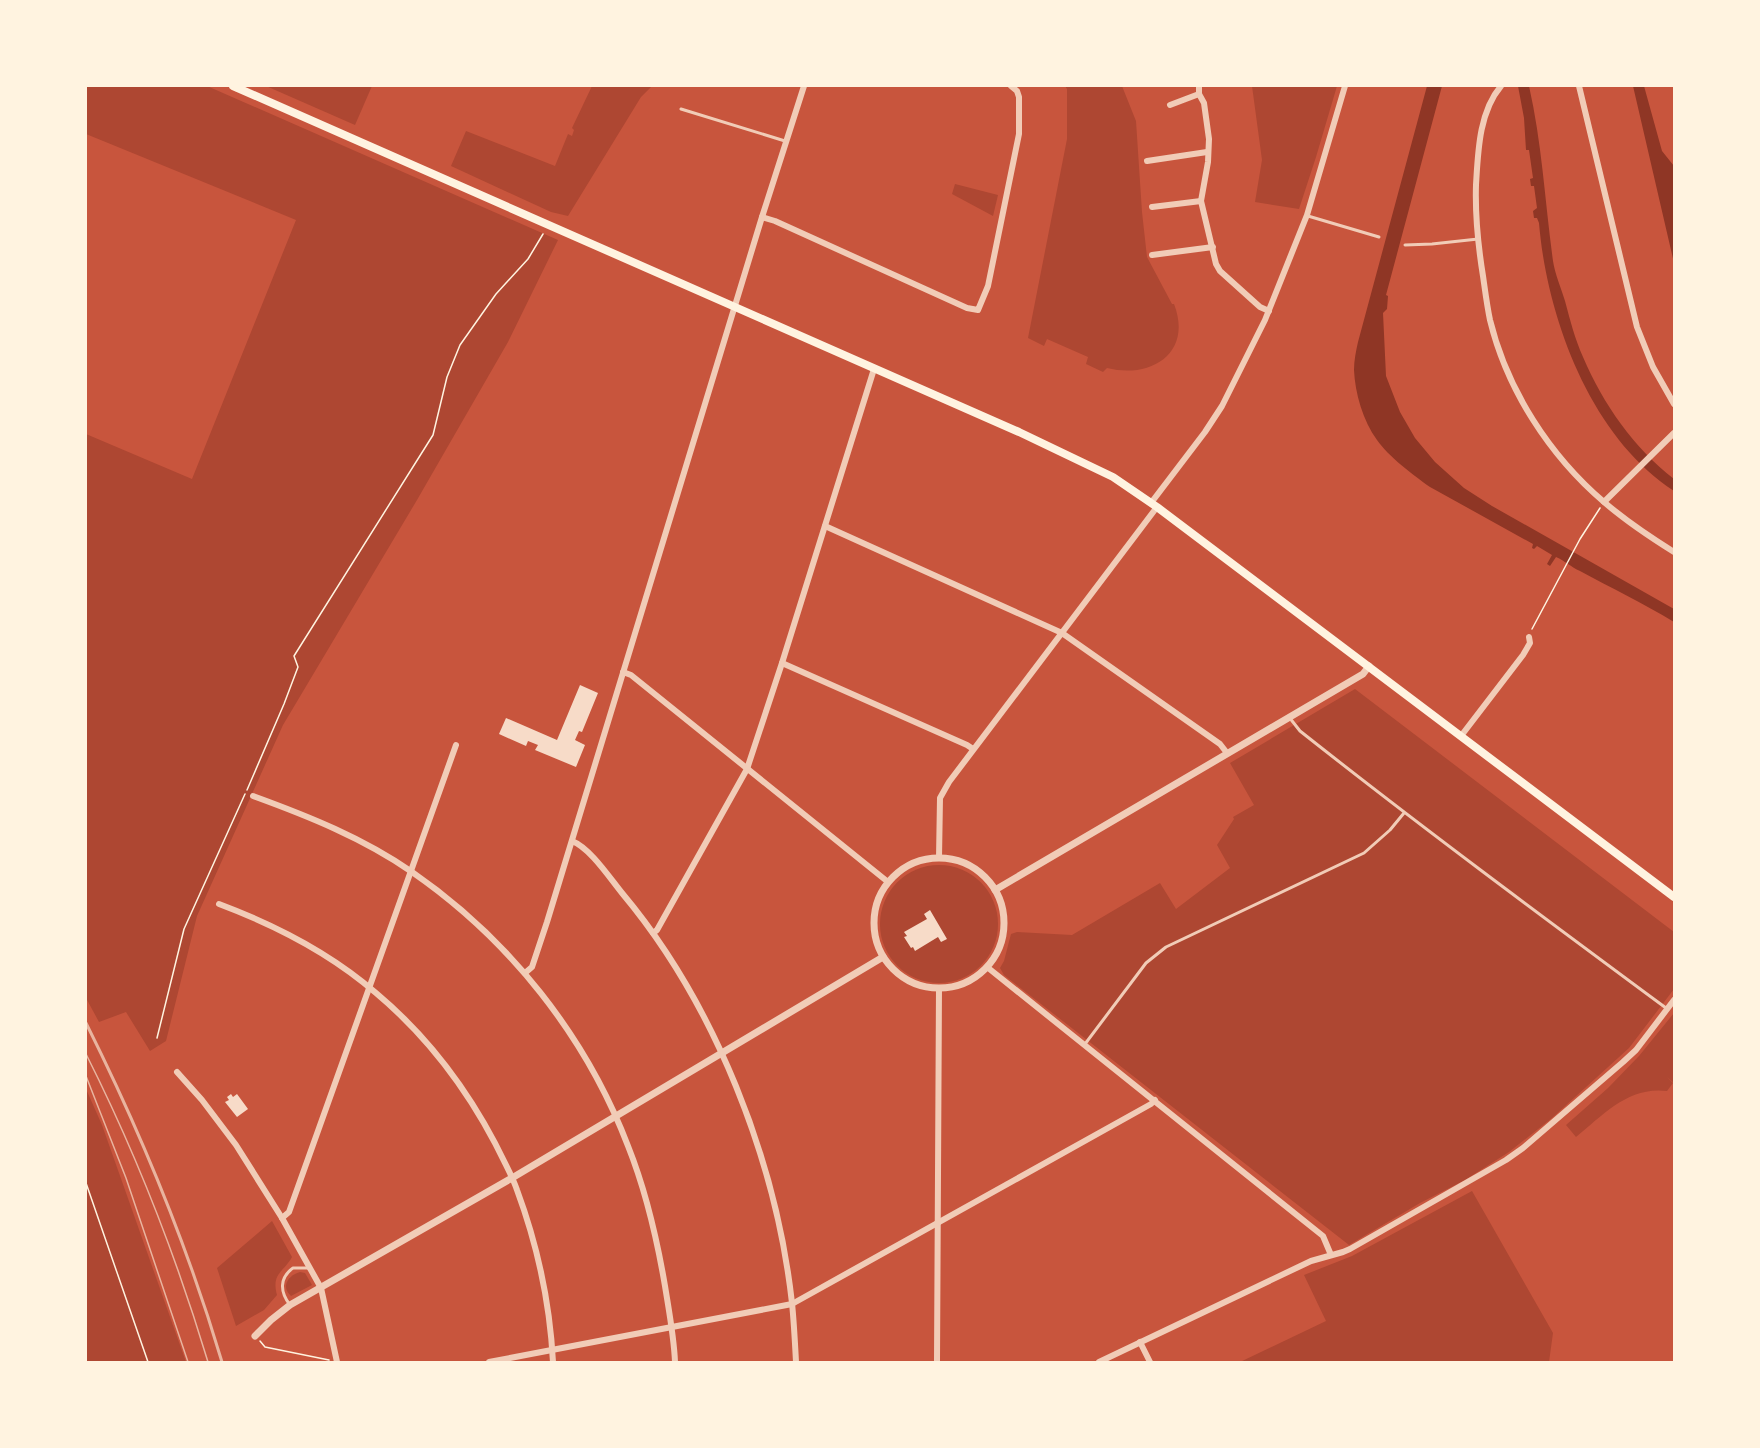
<svg xmlns="http://www.w3.org/2000/svg" width="1760" height="1448" viewBox="0 0 1760 1448" font-family="Montserrat,sans-serif">
  <style>
    .green { fill: #ae4732 }
    .water { fill: #8f3625 }
    .building { fill: #f7dbc8 }
    .lines { fill: none; stroke-linecap: round; stroke-linejoin: round }
    .path { stroke: #fff3e0; stroke-width: 1.5 }
    .service { stroke: #f1ccb7; stroke-width: 3 }
    .minor { stroke: #f1ccb7; stroke-width: 6 }
    .tertiary { stroke: #f1ccb7; stroke-width: 7 }
    .secondary { stroke: #fff3e0; stroke-width: 8 }
    .tram { stroke: #e9b49f; stroke-width: 1.5 }
    .rail { stroke: #e9b49f; stroke-width: 3 }
  </style>
  <rect width="100%" height="100%" fill="#c8553d"/>
  <g class="green">
    <polygon points="86,86 207,86 558,240 508,342 417,500 283,725 197,916 166,1041 150,1051 126,1012 99,1022 86,998 86,434 192,479 296,220 86,134"/>
    <polygon points="266,86 372,86 355,125"/>
    <polygon points="592,86 652,86 641,97 568,216 551,212 451,166 466,131 555,166 568,134 572,136 574,130 572,128"/>
    <path d="M1065,86H1122L1136,121L1142,212L1147,257L1172,304H1174C1193,353 1151,379 1107,368L1103,372L1086,364L1088,357L1047,339L1044,346L1028,338L1067,139V89Z"/>
    <polygon points="1252,86 1337,86 1316,157 1299,209 1255,202 1262,160"/>
    <polygon points="955,184 998,195 993,216 952,194"/>
    <polygon points="1355,689 1674,932 1674,989 1629,1048 1552,1118 1509,1152 1465,1180 1420,1203 1349,1245 1004,975 1000,968 1004,961 1011,934 1017,932 1072,935 1160,883 1176,909 1230,868 1217,845 1234,819 1233,817 1254,805 1230,763"/>
    <circle cx="939" cy="924" r="59"/>
    <path d="M1674,1013V1083L1667,1077L1673,1083L1667,1091C1629,1086 1604,1114 1576,1137L1566,1125L1608,1088L1639,1056Z"/>
    <polygon points="86,1089 102,1125 186,1362 86,1362"/>
    <polygon points="1472,1191 1553,1333 1549,1362 1240,1362 1326,1321 1304,1275 1352,1256"/>
    <path d="M272,1221L292,1257C284,1272 271,1273 277,1295L264,1310L236,1326L217,1268Z"/>
    <path d="M300,1272L305,1273L312,1285L291,1296C280,1286 289,1275 300,1272Z"/>
  </g>
  <g class="water">
    <path d="M1427,86H1442L1386,295L1388,296L1387,309L1383,313L1386,376L1400,412L1415,438L1435,462L1464,488L1492,506L1674,609V622C1643,603 1611,588 1580,571C1571,567 1565,561 1556,557L1550,566L1547,564L1552,555L1537,546L1534,549L1532,548L1533,544L1430,487C1413,475 1388,456 1377,440C1363,421 1355,393 1354,370C1354,360 1356,351 1358,342Z"/>
    <path d="M1518,86H1529C1542,143 1545,203 1553,261C1555,274 1561,288 1565,301C1570,320 1575,339 1583,357C1603,404 1634,448 1674,479V491C1591,437 1547,319 1539,223L1537,218H1534L1533,211L1537,208L1534,186H1531L1530,179L1533,178L1529,150H1526L1524,118Z"/>
    <polygon points="1633,86 1644,86 1662,151 1674,166 1674,263"/>
  </g>
  <g class="building">
    <polygon points="580,685 598,693 582,732 579,731 575,740 585,745 576,767 535,750 538,745 528,741 526,746 499,734 506,718 557,740"/>
    <polygon points="930,910 947,939 941,942 938,937 915,951 913,947 911,948 904,937 907,936 904,932 927,919 924,914"/>
    <polygon points="231,1094 233,1097 237,1094 248,1109 237,1117 225,1102 229,1100 227,1097"/>
  </g>
  <g class="lines">
    <g class="path">
      <polyline points="1532,629 1580,539 1600,508"/>
      <polyline points="247,790 284,704 298,667 294,656 433,435 447,377 460,345 496,294 528,259 543,234"/>
      <polyline points="157,1038 184,929 245,794"/>
      <polyline points="86,1183 148,1362"/>
      <polyline points="260,1341 265,1347 329,1360"/>
    </g>
    <g class="service">
      <polyline points="681,109 785,141"/>
      <polyline points="1308,216 1379,237"/>
      <polyline points="1405,245 1432,244 1478,239"/>
      <path d="M1289,717L1300,731C1420,826 1543,917 1666,1008"/>
      <polyline points="1085,1044 1146,963 1166,947 1364,853 1390,830 1404,813"/>
      <path d="M290,1305C280,1292 279,1278 293,1268H308"/>
    </g>
    <g class="minor">
      <polyline points="1199,86 1199,94 1204,103 1209,139 1208,162 1201,201 1216,264 1220,271 1260,307 1269,311"/>
      <path d="M1501,86C1479,112 1478,152 1476,185C1475,216 1478,245 1483,276C1485,290 1487,306 1490,320C1507,390 1550,456 1604,502C1626,521 1650,537 1674,552"/>
      <polyline points="1579,86 1637,327 1653,367 1674,404"/>
      <polyline points="1170,105 1199,94"/>
      <polyline points="1147,161 1207,152"/>
      <polyline points="1152,207 1201,201"/>
      <polyline points="762,217 775,221 967,308 978,310 988,286 1019,134 1019,97 1017,91 1011,86"/>
      <polyline points="1152,255 1213,247"/>
      <polyline points="1604,502 1674,433"/>
      <polyline points="1151,503 1205,432 1222,406 1265,320 1307,215 1345,86"/>
      <polyline points="825,526 1062,633 1220,744 1227,753"/>
      <polyline points="782,663 967,745 973,749"/>
      <polyline points="623,672 631,675 888,882"/>
      <polyline points="1461,736 1523,655 1530,643 1529,637"/>
      <path d="M253,796C308,816 363,838 412,872C509,939 586,1036 628,1146C646,1191 657,1239 665,1286C669,1311 674,1337 675,1362"/>
      <path d="M572,841C590,848 609,877 622,893C715,1004 776,1160 792,1303C794,1323 795,1343 796,1362"/>
      <polyline points="939,858 940,798 949,782 1157,507"/>
      <path d="M219,904C275,925 330,953 376,993C432,1040 475,1100 506,1165C510,1173 514,1181 517,1190C537,1244 550,1305 553,1362"/>
      <polyline points="653,933 657,930 747,769 782,663 874,369"/>
      <polyline points="987,967 1323,1236 1331,1255"/>
      <polyline points="525,973 532,967 547,922 762,217 804,86"/>
      <polyline points="177,1072 202,1100 236,1145 282,1218 321,1288 337,1362"/>
      <polyline points="282,1218 289,1212 456,745"/>
      <polyline points="1140,1342 1150,1362"/>
      <polyline points="489,1362 792,1304 1151,1104 1155,1100"/>
      <polyline points="937,1362 939,988"/>
      <polyline points="1099,1362 1311,1261 1343,1252 1350,1249 1506,1160 1523,1148 1623,1062 1636,1050 1674,1000"/>
    </g>
    <g class="tertiary">
      <circle cx="939" cy="923" r="65"/>
      <polyline points="995,890 1363,674 1369,666"/>
      <polyline points="255,1336 271,1320 290,1305 512,1178 883,957"/>
    </g>
    <polyline class="secondary" points="233,86 1019,432 1113,477 1157,507 1674,897"/>
    <g class="tram">
      <path d="M86,1054C136,1153 176,1256 208,1362"/>
      <polyline points="86,1076 126,1178 188,1362"/>
    </g>
    <path class="rail" d="M86,1023C141,1133 187,1244 222,1362"/>
  </g>
  <rect width="1760" height="1448" fill="none" stroke="#fff3e0" stroke-width="174"/>
</svg>
